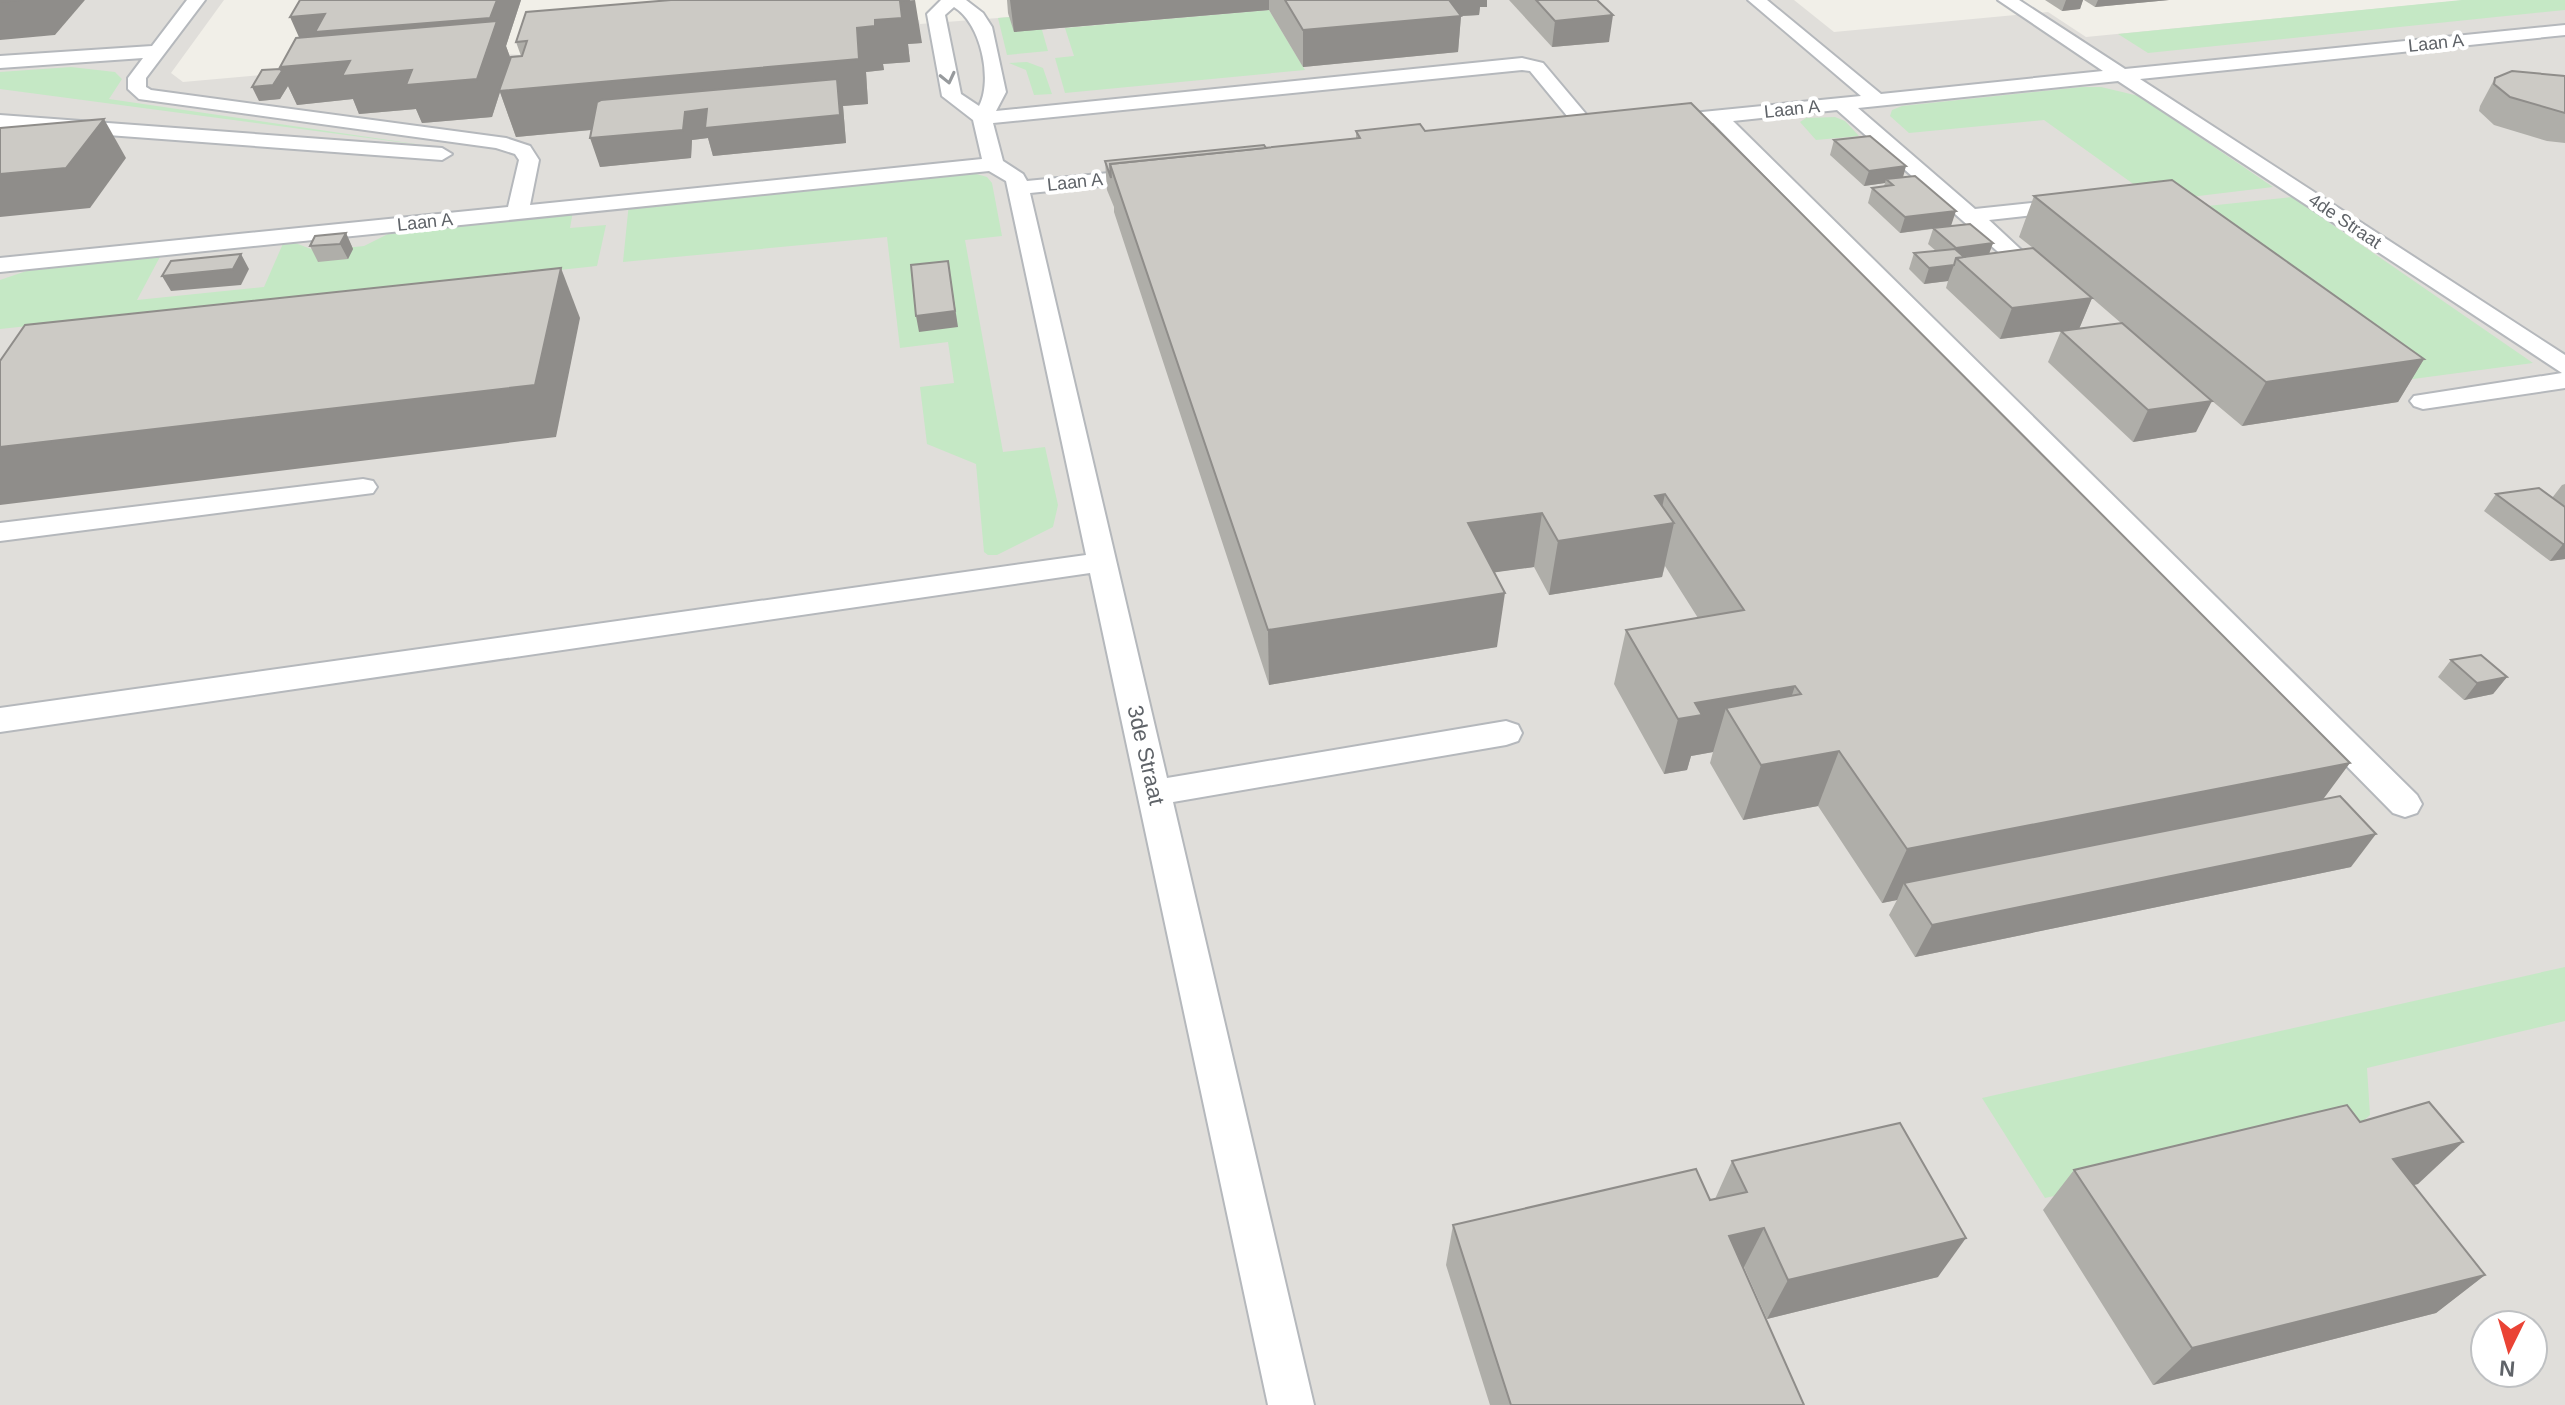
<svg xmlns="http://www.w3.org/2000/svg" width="2565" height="1405" viewBox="0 0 2565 1405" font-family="Arial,sans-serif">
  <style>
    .industrial { fill: #e0deda; fill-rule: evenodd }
    .green { fill: #c5e8c5 }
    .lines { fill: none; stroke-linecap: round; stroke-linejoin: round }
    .lane-casing { stroke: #b5b8bc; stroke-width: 4 }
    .lane { fill: #fff; fill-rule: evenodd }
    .wall { fill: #afaea9 }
    .shaded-wall { fill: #8f8d8a }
    .building { fill: #cccac5; stroke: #8f8d8a; stroke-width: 2 }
    .oneway { stroke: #979a9d }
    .labels { text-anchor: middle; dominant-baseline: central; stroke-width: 8; stroke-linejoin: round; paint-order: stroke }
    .far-street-label { font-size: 18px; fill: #5f6368; stroke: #fff }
    .street-label { font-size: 22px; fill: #5f6368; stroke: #fff }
  </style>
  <rect width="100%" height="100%" fill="#f1efe8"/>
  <path class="industrial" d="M85,0H224L171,73L183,82L503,54L541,56L919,20L920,24L998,18L1009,17L1008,13L1158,0H1794L1834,32L2048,12L2086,37L2466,0H2565V1405H0V39L55,35ZM2485,1325H2533V1373H2485Z"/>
  <g class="green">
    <polygon points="2462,0 2565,0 2565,10 2148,53 2118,34"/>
    <polygon points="1269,10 1305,70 1065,93 1055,58 1074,56 1065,28"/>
    <polygon points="1010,17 1042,30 1048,51 1007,55 998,18"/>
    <polygon points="1027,62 1043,68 1052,94 1034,95 1026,70 1009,63"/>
    <polygon points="71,67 115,72 122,79 109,99 436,147 0,89 0,72"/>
    <polygon points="2082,87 2101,87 2139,96 2273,187 2157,201 2044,120 1909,133 1890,116 1892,110 1902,106"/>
    <polygon points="1835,117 1845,121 1859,136 1816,140 1800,122 1806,118"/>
    <polygon points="966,171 987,177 992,183 1002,236 965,240 1003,452 1045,447 1058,505 1053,527 997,555 988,555 984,552 976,464 927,444 920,387 954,383 948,342 900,348 887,237 623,262 629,203"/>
    <polygon points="2292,197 2533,363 2383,383 2160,211"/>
    <polygon points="573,211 570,228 606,225 597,266 0,329 0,280 41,266 162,253 137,300 264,287 285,239 316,251 364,246 402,227"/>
    <polygon points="2565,967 2565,1021 2367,1068 2370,1115 2356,1128 2045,1198 1982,1098"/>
  </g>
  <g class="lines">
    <g class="lane-casing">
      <g id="lane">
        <path d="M187,0H205L146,78V87L151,90L506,138L530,146L539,160L530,205L982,159L973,120L942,96L927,14L941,0H966L983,13L992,27L1006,92L996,111L1522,58L1543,63L1596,126L1599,130L1596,134H1582L1530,71L1522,70L993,123L1003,161L1023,174L1027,181L1150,169L1160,175L1150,181L1030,193L1167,778L1506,721L1518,725L1522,733L1518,741L1506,745L1173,802L1314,1405H1268L1090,573L0,732V708L1086,555L1006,181L989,171L0,272V258L508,207L519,160L515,154L496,148L139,99L128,89V78L143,58L0,68V56L152,46ZM954,7C981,23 993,80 979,106L961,94L945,15Z"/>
        <polygon points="1748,0 1767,0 1881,94 2103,71 1998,0 2019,0 2125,69 2565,25 2565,35 2140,79 2565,355 2565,388 2423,409 2414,406 2410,401 2414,396 2562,373 2118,81 1858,108 1975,209 2060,200 2068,201 2071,206 2068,211 2060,212 1989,220 2032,260 2029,265 2013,265 1837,110 1733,121 2417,795 2422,804 2417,813 2405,817 2393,813 1713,123 1655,126 1652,122 1662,116 1861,96"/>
        <polygon points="0,115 442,148 452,154 442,160 0,127"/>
        <polygon points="363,479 373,481 377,487 373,493 0,541 0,523"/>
      </g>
    </g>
    <use href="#lane" class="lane"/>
  </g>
  <g class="wall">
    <polygon points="300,0 521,0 506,46 510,57 521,56 516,42 526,12 922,43 908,44 910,62 883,64 884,70 866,72 868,104 843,106 846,143 713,156 708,138 692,140 691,158 600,167 592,130 516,137 500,92 492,117 422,123 416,109 359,114 353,99 297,105 288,86 280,99 259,101 299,37"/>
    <polygon points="1007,0 1487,0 1487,7 1480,7 1479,15 1461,16 1458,52 1303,67 1269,10 1014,32 1008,13"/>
    <polygon points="1509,0 1597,0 1609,42 1552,47"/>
    <polygon points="2045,0 2083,0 2080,9 2062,11"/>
    <polygon points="2084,0 2169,0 2095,7"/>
    <polygon points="2565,76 2565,143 2547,141 2494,125 2479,111 2480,106 2495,78"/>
    <polygon points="1356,131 1425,131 2324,799 2351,867 1915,957 1889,915 1897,900 1882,903 1818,806 1743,820 1710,763 1713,752 1691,756 1687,770 1664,774 1614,684 1626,630 1698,618 1665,566 1662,577 1549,595 1534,567 1494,572 1497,647 1269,685 1114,212 1114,207 1107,190 1105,161 1266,148 1356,138"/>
    <polygon points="1834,140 1903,177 1951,226 1993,243 1989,254 2033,248 2019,237 2034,196 2424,359 2398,402 2242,426 2205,395 2196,432 2133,442 2048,362 2061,331 2121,323 2092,298 2079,329 2000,339 1946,288 1948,281 1924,284 1909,269 1914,253 1936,251 1928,244 1933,229 1900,233 1868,203 1872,188 1884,186 1885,183 1864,186 1830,155"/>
    <polygon points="346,233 353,249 348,259 318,262 310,246"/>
    <polygon points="2565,484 2565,559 2550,561 2484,511 2496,494 2552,498 2562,485"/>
    <polygon points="2451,660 2507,677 2493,694 2464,700 2438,677"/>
    <polygon points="2360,1122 2418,1184 2413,1185 2485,1275 2436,1313 2153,1385 2043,1210 2074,1170"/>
    <polygon points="1732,1161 1938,1277 1767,1319 1744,1267 1743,1267 1804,1405 1490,1405 1446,1265 1453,1225 1715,1199"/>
  </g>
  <g class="shaded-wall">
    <polygon points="21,0 85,0 55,35 0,40 0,2"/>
    <polygon points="497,0 521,0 506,46 510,57 857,28 875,20 900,1 915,0 922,43 908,44 910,62 883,64 884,70 866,72 868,104 843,106 846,143 713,156 708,138 692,140 691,158 600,167 590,138 684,121 516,137 500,92 492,117 422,123 416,109 359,114 353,99 297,105 288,86 280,99 259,101 252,87 282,71 280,67 306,53 290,17"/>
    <polygon points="1010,0 1269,0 1269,10 1014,32"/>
    <polygon points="1434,0 1487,0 1487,7 1480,7 1479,15 1461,16 1458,52 1303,67 1303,30"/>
    <polygon points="2066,0 2083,0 2080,9 2062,11"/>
    <polygon points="2098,0 2169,0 2095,7"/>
    <polygon points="1613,15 1609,42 1552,47 1555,21"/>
    <polygon points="104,119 126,158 90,208 0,217 0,174"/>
    <polygon points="1906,166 1902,181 1886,179 1885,183 1864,186 1869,171"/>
    <polygon points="1956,211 1951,226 1900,233 1905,217"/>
    <polygon points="346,233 353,249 348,259 340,244"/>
    <polygon points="1993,243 1987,259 1956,258 1956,248"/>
    <polygon points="241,254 249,269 241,285 171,291 162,276"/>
    <polygon points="948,261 958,327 919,332 916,316"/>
    <polygon points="1954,265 1948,281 1924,284 1929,268"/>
    <polygon points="561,268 580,318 556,437 0,505 0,447"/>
    <polygon points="2092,298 2079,329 2000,339 2012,308"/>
    <polygon points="2424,359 2398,402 2242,426 2266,382"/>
    <polygon points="2212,401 2196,432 2133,442 2148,410"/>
    <polygon points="1665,494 1658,526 1674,523 1662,577 1549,595 1558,541 1655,496"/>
    <polygon points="1542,513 1534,567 1462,577 1468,523"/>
    <polygon points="2563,544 2565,544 2565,559 2550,561"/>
    <polygon points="1505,593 1497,647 1269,685 1268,630"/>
    <polygon points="2507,677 2493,694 2464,700 2477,683"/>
    <polygon points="1795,686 1777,740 1726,708 1713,752 1691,756 1687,770 1664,774 1678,719 1695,703"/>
    <polygon points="1839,751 1818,806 1743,820 1761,765"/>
    <polygon points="2350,763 2310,817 1904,883 1897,900 1882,903 1907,849"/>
    <polygon points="2376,834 2351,867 1915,957 1932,925"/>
    <polygon points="2463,1142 2418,1184 2350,1200 2393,1159"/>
    <polygon points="1764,1228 1744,1267 1711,1276 1729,1236"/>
    <polygon points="1966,1238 1938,1277 1767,1319 1788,1280"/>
    <polygon points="2485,1275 2436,1313 2153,1385 2192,1348"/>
  </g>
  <g class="building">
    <polygon points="0,0 21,0 0,2"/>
    <polygon points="300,0 497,0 490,18 315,32 325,14 290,17"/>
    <polygon points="671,0 910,0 900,1 902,18 875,20 875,26 857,28 859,59 499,91 511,57 522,56 527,41 516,42 526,12"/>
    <polygon points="1285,0 1449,0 1461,16 1303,30"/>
    <polygon points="1536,0 1597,0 1613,15 1555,21"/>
    <polygon points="497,21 477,79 406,85 412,70 342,76 350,61 280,67 296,38"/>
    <polygon points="280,69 282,71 273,85 252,87 262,70"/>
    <polygon points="2512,71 2565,76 2565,113 2510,97 2494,84 2495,78"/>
    <polygon points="837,79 840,115 705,128 707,109 685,112 683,130 590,138 597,102 601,100"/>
    <polygon points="1691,103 2350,763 1907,849 1839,751 1761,765 1726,708 1801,694 1795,686 1695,703 1702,715 1678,719 1626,630 1744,610 1665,494 1655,496 1674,523 1558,541 1542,513 1468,523 1505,593 1268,630 1110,164 1360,138 1356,131 1420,124 1425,131"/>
    <polygon points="104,119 66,168 0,174 0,128"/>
    <polygon points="1870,136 1906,166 1869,171 1834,140"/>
    <polygon points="1264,145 1266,148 1110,164 1111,178 1105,161"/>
    <polygon points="1915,176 1956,211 1905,217 1872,188 1893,185 1886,179"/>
    <polygon points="2172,180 2424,359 2266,382 2034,196"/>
    <polygon points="1970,224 1993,243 1956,248 1933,228"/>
    <polygon points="346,233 340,244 310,246 315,236"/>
    <polygon points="2033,248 2092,298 2012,308 1956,258"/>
    <polygon points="1955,249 1964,257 1956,258 1954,265 1929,268 1914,253"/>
    <polygon points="241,254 233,269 162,276 171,261"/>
    <polygon points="948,261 955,311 916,316 911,265"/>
    <polygon points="561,268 535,385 0,447 0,361 25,325"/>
    <polygon points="2122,323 2212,401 2148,410 2061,331"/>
    <polygon points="2539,488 2565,507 2565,544 2563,544 2496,494"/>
    <polygon points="2481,655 2507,677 2477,683 2451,660"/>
    <polygon points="2340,796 2376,834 1932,925 1904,883"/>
    <polygon points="2429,1102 2463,1142 2393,1159 2485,1275 2192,1348 2074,1170 2347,1105 2360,1122"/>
    <polygon points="1900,1123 1966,1238 1788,1280 1764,1228 1729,1236 1804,1405 1511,1405 1453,1225 1696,1169 1710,1200 1747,1192 1732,1161"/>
  </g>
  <defs><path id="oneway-chevron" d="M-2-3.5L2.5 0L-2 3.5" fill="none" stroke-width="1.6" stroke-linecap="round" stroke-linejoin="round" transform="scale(2)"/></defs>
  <use class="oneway" href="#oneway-chevron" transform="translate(948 78) rotate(77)"/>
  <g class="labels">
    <g class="far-street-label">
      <text transform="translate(2436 43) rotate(-6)">Laan A</text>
      <text transform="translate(1792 109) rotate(-6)">Laan A</text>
      <text transform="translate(1075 182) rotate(-6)">Laan A</text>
      <text transform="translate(2345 221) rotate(34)">4de Straat</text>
      <text transform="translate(425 222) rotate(-6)">Laan A</text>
    </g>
    <g class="street-label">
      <text transform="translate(1146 755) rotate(77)">3de Straat</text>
    </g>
  </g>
  <g transform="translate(2509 1349) rotate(185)"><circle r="38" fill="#ffffff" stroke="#bfc1c3" stroke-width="2"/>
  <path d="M0-6L14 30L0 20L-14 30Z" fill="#ea4335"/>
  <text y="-12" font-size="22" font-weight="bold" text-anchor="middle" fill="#5f6368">N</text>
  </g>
</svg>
